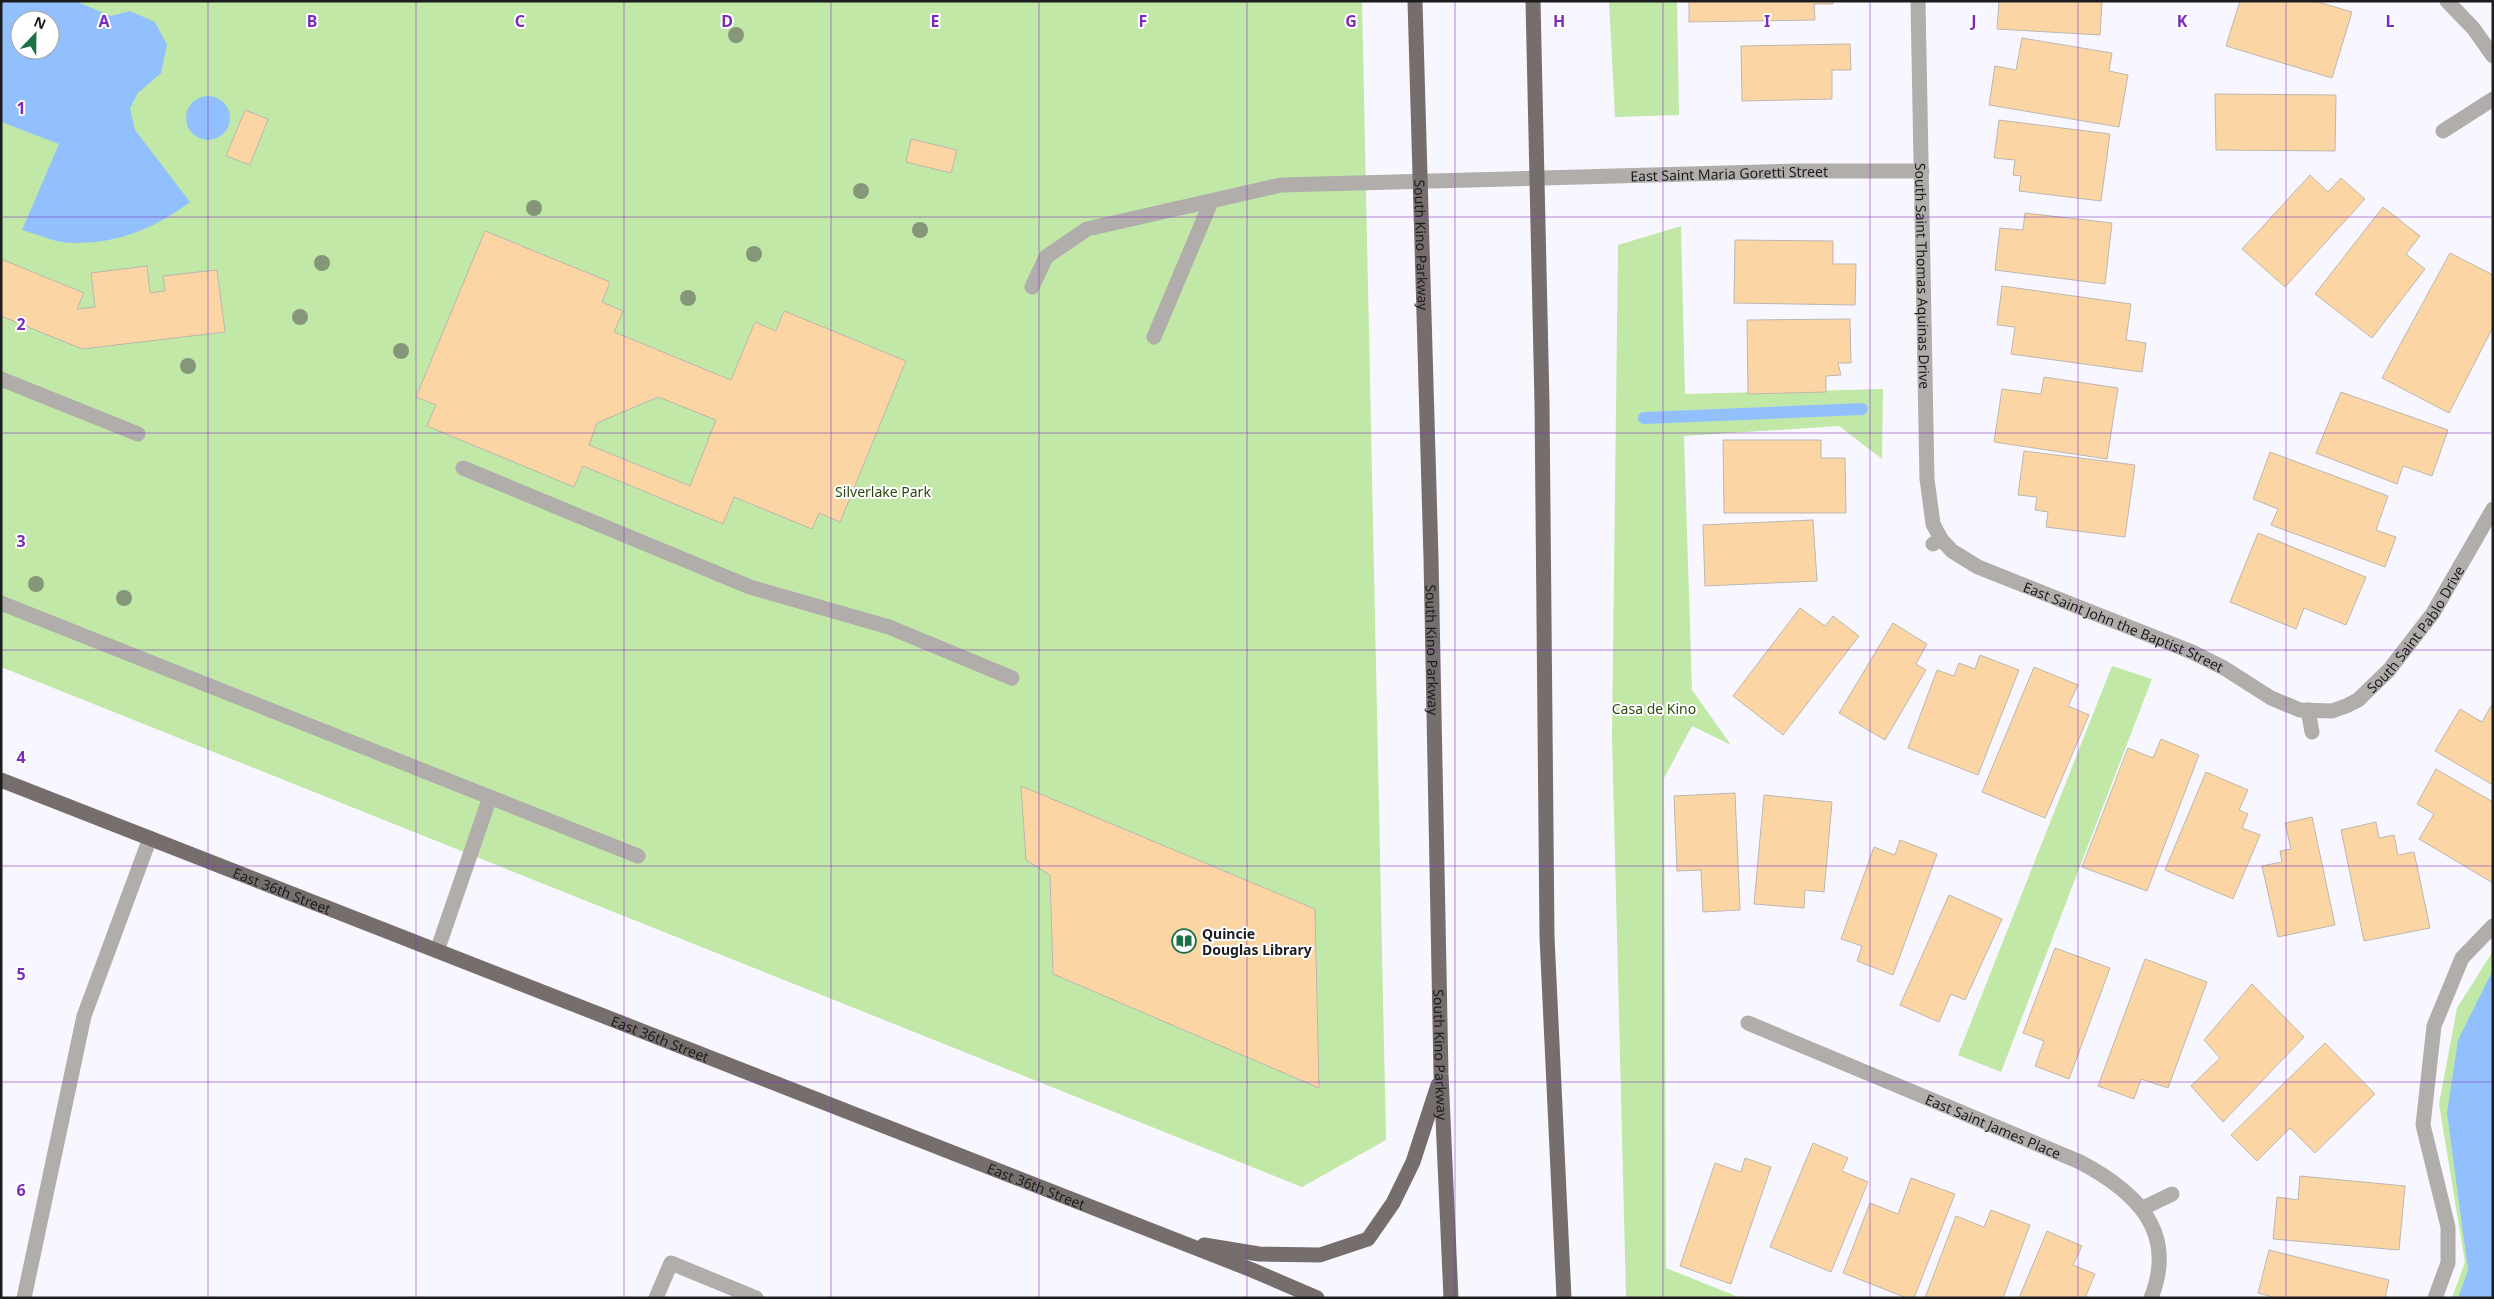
<svg xmlns="http://www.w3.org/2000/svg" width="2494" height="1299" viewBox="0 0 2494 1299" font-family="'Noto Sans',sans-serif">
  <style>
    .green { fill: #c1e8a7; fill-rule: evenodd }
    .water { fill: #92c0fe; fill-rule: evenodd }
    .lines { fill: none; stroke-linecap: round; stroke-linejoin: round }
    .stream { stroke: #92c0fe; stroke-width: 12 }
    .building { fill: #fbd6a4; stroke: #bcb7b1; fill-rule: evenodd }
    .minor { stroke: #b0adab; stroke-width: 15 }
    .major { stroke: #756e6c; stroke-width: 15 }
    .tree { fill: #869779 }
    .grid { fill: none; stroke: #7b2cbf; stroke-width: 1; stroke-opacity: 0.55 }
    .labels { text-anchor: middle; dominant-baseline: central; stroke-width: 4; stroke-linejoin: round; paint-order: stroke }
    .street-label { font-size: 14px; fill: #1c1c1e; stroke: #fff }
    .park-label { font-size: 14px; fill: #29490c; stroke: #fff }
    .poi-label { font-size: 14px; font-weight: bold; fill: #1c1c1e; stroke: #fff; text-anchor: start }
    .grid-label { font-size: 16px; text-anchor: middle; font-weight: bold; fill: #7b2cbf; stroke: #fff; stroke-width: 4; stroke-linejoin: round; paint-order: stroke }
  </style>
  <rect width="100%" height="100%" fill="#f8f7ff"/>
  <g class="green">
    <path d="M1,1H1362L1386,1140L1302,1187L1,667ZM20,20H50V50H20Z"/>
    <polygon points="1609,1 1677,1 1679,115 1615,117"/>
    <polygon points="1681,226 1685,394 1883,389 1882,459 1839,426 1684,436 1692,690 1731,745 1692,726 1664,778 1666,1268 1741,1298 1626,1298 1612,736 1618,245"/>
    <polygon points="2112,666 2152,679 2001,1072 1958,1055"/>
    <polygon points="2493,951 2493,1298 2452,1298 2465,1262 2439,1104 2457,1008"/>
  </g>
  <g class="water">
    <path d="M1,1H75L111,16L130,11L155,22L167,45L161,73L138,93L130,108L135,130L190,202C154,229 117,244 71,243C56,243 37,234 22,230L59,144L1,122ZM20,20H50V50H20Z"/>
    <circle cx="208" cy="118" r="22"/>
    <polygon points="2493,970 2493,1298 2458,1298 2468,1270 2447,1113 2458,1040"/>
  </g>
  <g class="lines">
    <polyline class="stream" points="1644,418 1862,409"/>
  </g>
  <g class="building">
    <polygon points="1689,1 1833,1 1833,4 1814,4 1815,20 1689,22"/>
    <polygon points="1999,1 2102,1 2100,35 1997,29"/>
    <polygon points="2240,1 2315,1 2352,12 2332,78 2226,46"/>
    <polygon points="2022,38 2112,53 2109,71 2128,75 2119,127 1989,105 1995,66 2016,70"/>
    <polygon points="1850,44 1851,70 1832,70 1832,99 1742,101 1741,46"/>
    <polygon points="2215,94 2336,95 2335,151 2216,150"/>
    <polygon points="245,110 268,119 250,165 226,156"/>
    <polygon points="1999,120 2110,134 2101,201 2019,191 2021,176 2013,175 2015,160 1994,158"/>
    <polygon points="911,139 957,150 951,173 906,162"/>
    <polygon points="2310,175 2328,192 2341,178 2365,199 2285,287 2242,249"/>
    <polygon points="2383,207 2420,236 2406,254 2425,269 2372,338 2315,294"/>
    <polygon points="2025,213 2112,223 2105,284 1995,270 2000,228 2023,230"/>
    <path d="M485,231L610,282L602,302L623,311L614,332L731,380L755,322L776,331L784,311L906,361L840,522L819,513L812,529L734,497L723,524L583,466L574,487L427,426L436,405L416,397ZM658,397L716,420L690,486L589,445L597,423Z"/>
    <polygon points="1735,240 1833,241 1833,264 1856,264 1855,305 1734,303"/>
    <polygon points="2450,253 2493,275 2493,327 2449,413 2382,378"/>
    <polygon points="1,259 84,293 77,309 95,307 91,273 147,266 150,293 165,291 163,276 217,270 225,332 82,349 1,316"/>
    <polygon points="2002,286 2131,304 2126,340 2146,343 2142,372 2011,354 2015,327 1997,325"/>
    <polygon points="1850,319 1851,363 1838,363 1841,375 1826,376 1826,392 1748,394 1747,320"/>
    <polygon points="2044,377 2118,388 2107,459 1994,442 2002,389 2041,394"/>
    <polygon points="2341,392 2448,430 2432,476 2403,466 2397,484 2316,453"/>
    <polygon points="1723,440 1821,440 1821,458 1845,458 1846,513 1724,513"/>
    <polygon points="2024,451 2135,465 2125,537 2046,527 2048,512 2035,510 2037,497 2018,495"/>
    <polygon points="2270,452 2388,496 2376,530 2396,537 2385,567 2271,525 2278,509 2253,499"/>
    <polygon points="1813,520 1817,581 1705,586 1703,525"/>
    <polygon points="2258,533 2366,577 2346,625 2304,608 2296,629 2230,602"/>
    <polygon points="1800,608 1825,626 1833,616 1859,636 1783,735 1733,696"/>
    <polygon points="1893,623 1927,644 1916,664 1926,670 1885,740 1839,713"/>
    <polygon points="1980,655 2019,670 1978,775 1908,748 1937,670 1954,676 1959,663 1975,669"/>
    <polygon points="2034,667 2078,685 2068,706 2089,715 2045,818 1982,792"/>
    <polygon points="2491,706 2493,707 2493,785 2435,751 2460,709 2482,722"/>
    <polygon points="2161,739 2199,755 2147,891 2082,867 2128,748 2153,758"/>
    <polygon points="2436,769 2493,802 2493,883 2419,839 2434,814 2417,804"/>
    <polygon points="2206,772 2248,790 2239,810 2248,814 2242,828 2260,835 2233,899 2165,870"/>
    <polygon points="1021,786 1315,909 1319,1088 1053,974 1050,875 1026,860"/>
    <polygon points="1735,793 1740,910 1703,912 1701,870 1677,871 1674,796"/>
    <polygon points="1764,795 1832,802 1824,892 1805,890 1804,908 1754,904"/>
    <polygon points="2312,817 2335,925 2278,937 2262,866 2282,862 2280,851 2291,849 2285,823"/>
    <polygon points="2376,822 2379,838 2394,835 2398,855 2414,852 2430,928 2364,941 2341,830"/>
    <polygon points="1900,840 1937,854 1893,975 1857,961 1862,946 1841,939 1874,847 1895,855"/>
    <polygon points="1949,895 2002,919 1965,1000 1951,994 1939,1022 1900,1005"/>
    <polygon points="2055,948 2110,968 2069,1079 2035,1066 2044,1041 2023,1033"/>
    <polygon points="2145,959 2207,982 2168,1088 2141,1079 2134,1099 2098,1086"/>
    <polygon points="2252,984 2304,1037 2223,1122 2191,1086 2220,1058 2204,1040"/>
    <polygon points="2325,1043 2375,1094 2315,1153 2290,1128 2257,1161 2231,1135"/>
    <polygon points="1813,1143 1848,1158 1842,1171 1868,1182 1831,1272 1770,1247"/>
    <polygon points="1745,1158 1771,1167 1731,1284 1680,1266 1715,1163 1741,1172"/>
    <polygon points="2300,1176 2405,1186 2399,1250 2273,1239 2277,1197 2298,1200"/>
    <polygon points="1911,1178 1955,1194 1914,1298 1907,1298 1843,1273 1870,1203 1898,1214"/>
    <polygon points="1991,1210 2030,1225 2003,1298 1925,1298 1956,1216 1984,1227"/>
    <polygon points="2047,1231 2082,1246 2073,1265 2095,1274 2085,1298 2019,1298"/>
    <polygon points="2269,1250 2389,1280 2385,1298 2276,1298 2258,1293"/>
  </g>
  <g class="lines">
    <g class="minor">
      <path id="s1" d="M1918,1L1927,479L1933,524L1941,539L1933,544"/>
      <polyline points="2447,1 2473,28 2493,56"/>
      <polyline points="2443,131 2493,99"/>
      <path id="s2" d="M1032,287L1046,257L1087,229L1281,185L1799,171H1922"/>
      <polyline points="1154,337 1211,202"/>
      <polyline points="1,379 138,434"/>
      <polyline points="463,468 750,587 889,627 1012,678"/>
      <path id="s3" d="M1941,539L1952,551L1978,567L2192,652L2224,668L2271,698L2300,710L2332,711L2346,706L2358,700L2389,670L2433,613L2493,509"/>
      <polyline points="1,603 638,856"/>
      <polyline points="2308,710 2312,732"/>
      <polyline points="437,951 490,797"/>
      <path id="s4" d="M1748,1023L2080,1162C2135,1191 2178,1231 2151,1298"/>
      <polyline points="2143,1208 2172,1194"/>
      <polyline points="24,1298 84,1016 150,838"/>
      <polyline points="656,1298 671,1263 756,1298"/>
      <polyline points="2435,1298 2448,1263 2448,1227 2423,1125 2434,1026 2462,958 2493,926"/>
    </g>
    <g class="major">
      <path id="s5" d="M1415,1L1431,558L1441,1074L1451,1298"/>
      <polyline points="1533,1 1542,403 1547,937 1564,1298"/>
      <path id="s6" d="M1,780L1252,1270L1317,1298"/>
      <polyline points="1204,1245 1259,1254 1320,1255 1368,1239 1393,1203 1413,1162 1438,1085"/>
    </g>
  </g>
  <g class="tree">
    <circle cx="736" cy="35" r="8"/>
    <circle cx="861" cy="191" r="8"/>
    <circle cx="534" cy="208" r="8"/>
    <circle cx="920" cy="230" r="8"/>
    <circle cx="754" cy="254" r="8"/>
    <circle cx="322" cy="263" r="8"/>
    <circle cx="688" cy="298" r="8"/>
    <circle cx="300" cy="317" r="8"/>
    <circle cx="401" cy="351" r="8"/>
    <circle cx="188" cy="366" r="8"/>
    <circle cx="36" cy="584" r="8"/>
    <circle cx="124" cy="598" r="8"/>
  </g>
  <path class="grid" d="M208,1V1298M416,1V1298M624,1V1298M831,1V1298M1039,1V1298M1247,1V1298M1455,1V1298M1663,1V1298M1870,1V1298M2078,1V1298M2286,1V1298M1,217H2493M1,433H2493M1,650H2493M1,866H2493M1,1082H2493"/>
  <defs>
    <g id="library-ring" transform="scale(1.25)"><circle r="9.5" fill="#fff" stroke="#1c7244" stroke-width="1.5"/><path d="M-6-4Q-3-5.5-.7-3.5V5Q-3 3-6 4ZM6-4Q3-5.5 .7-3.5V5Q3 3 6 4Z" fill="#1c7244"/></g>
  </defs>
  <g fill-rule="evenodd">
    <use href="#library-ring" x="1184" y="941"/>
  </g>
  <g class="labels">
    <g class="street-label">
      <text stroke="none"><textPath href="#s2" startOffset="730">East Saint Maria Goretti Street</textPath></text>
      <text stroke="none"><textPath href="#s5" startOffset="244">South Kino Parkway</textPath></text>
      <text stroke="none"><textPath href="#s1" startOffset="275">South Saint Thomas Aquinas Drive</textPath></text>
      <text stroke="none"><textPath href="#s3" startOffset="204">East Saint John the Baptist Street</textPath></text>
      <text stroke="none"><textPath href="#s3" startOffset="552">South Saint Pablo Drive</textPath></text>
      <text stroke="none"><textPath href="#s5" startOffset="649">South Kino Parkway</textPath></text>
      <text stroke="none"><textPath href="#s6" startOffset="302">East 36th Street</textPath></text>
      <text stroke="none"><textPath href="#s6" startOffset="708">East 36th Street</textPath></text>
      <text stroke="none"><textPath href="#s5" startOffset="1054">South Kino Parkway</textPath></text>
      <text stroke="none"><textPath href="#s4" startOffset="266">East Saint James Place</textPath></text>
      <text stroke="none"><textPath href="#s6" startOffset="1112">East 36th Street</textPath></text>
    </g>
    <g class="park-label">
      <text x="883" y="491">Silverlake Park</text>
      <text x="1654" y="708">Casa de Kino</text>
    </g>
    <g class="poi-label">
      <text x="1202" y="933">Quincie<tspan x="1202" dy="16">Douglas Library</tspan></text>
    </g>
  </g>
  <g class="grid-label">
    <text x="104" y="27">A</text>
    <text x="312" y="27">B</text>
    <text x="520" y="27">C</text>
    <text x="727" y="27">D</text>
    <text x="935" y="27">E</text>
    <text x="1143" y="27">F</text>
    <text x="1351" y="27">G</text>
    <text x="1559" y="27">H</text>
    <text x="1767" y="27">I</text>
    <text x="1974" y="27">J</text>
    <text x="2182" y="27">K</text>
    <text x="2390" y="27">L</text>
    <text x="21" y="114">1</text>
    <text x="21" y="330">2</text>
    <text x="21" y="547">3</text>
    <text x="21" y="763">4</text>
    <text x="21" y="980">5</text>
    <text x="21" y="1196">6</text>
  </g>
  <rect width="2494" height="1299" fill="none" stroke="#1c1c1e" stroke-width="5"/>
  <g transform="translate(35 35) rotate(22)"><circle r="24" fill="#ffffff" stroke="#a4a4a5"/>
  <path d="M0-4L9 19L0 12L-9 19Z" fill="#1c7244"/>
  <text y="-8" font-size="14" font-weight="bold" text-anchor="middle" fill="#1c1c1e">N</text>
  </g>
</svg>
